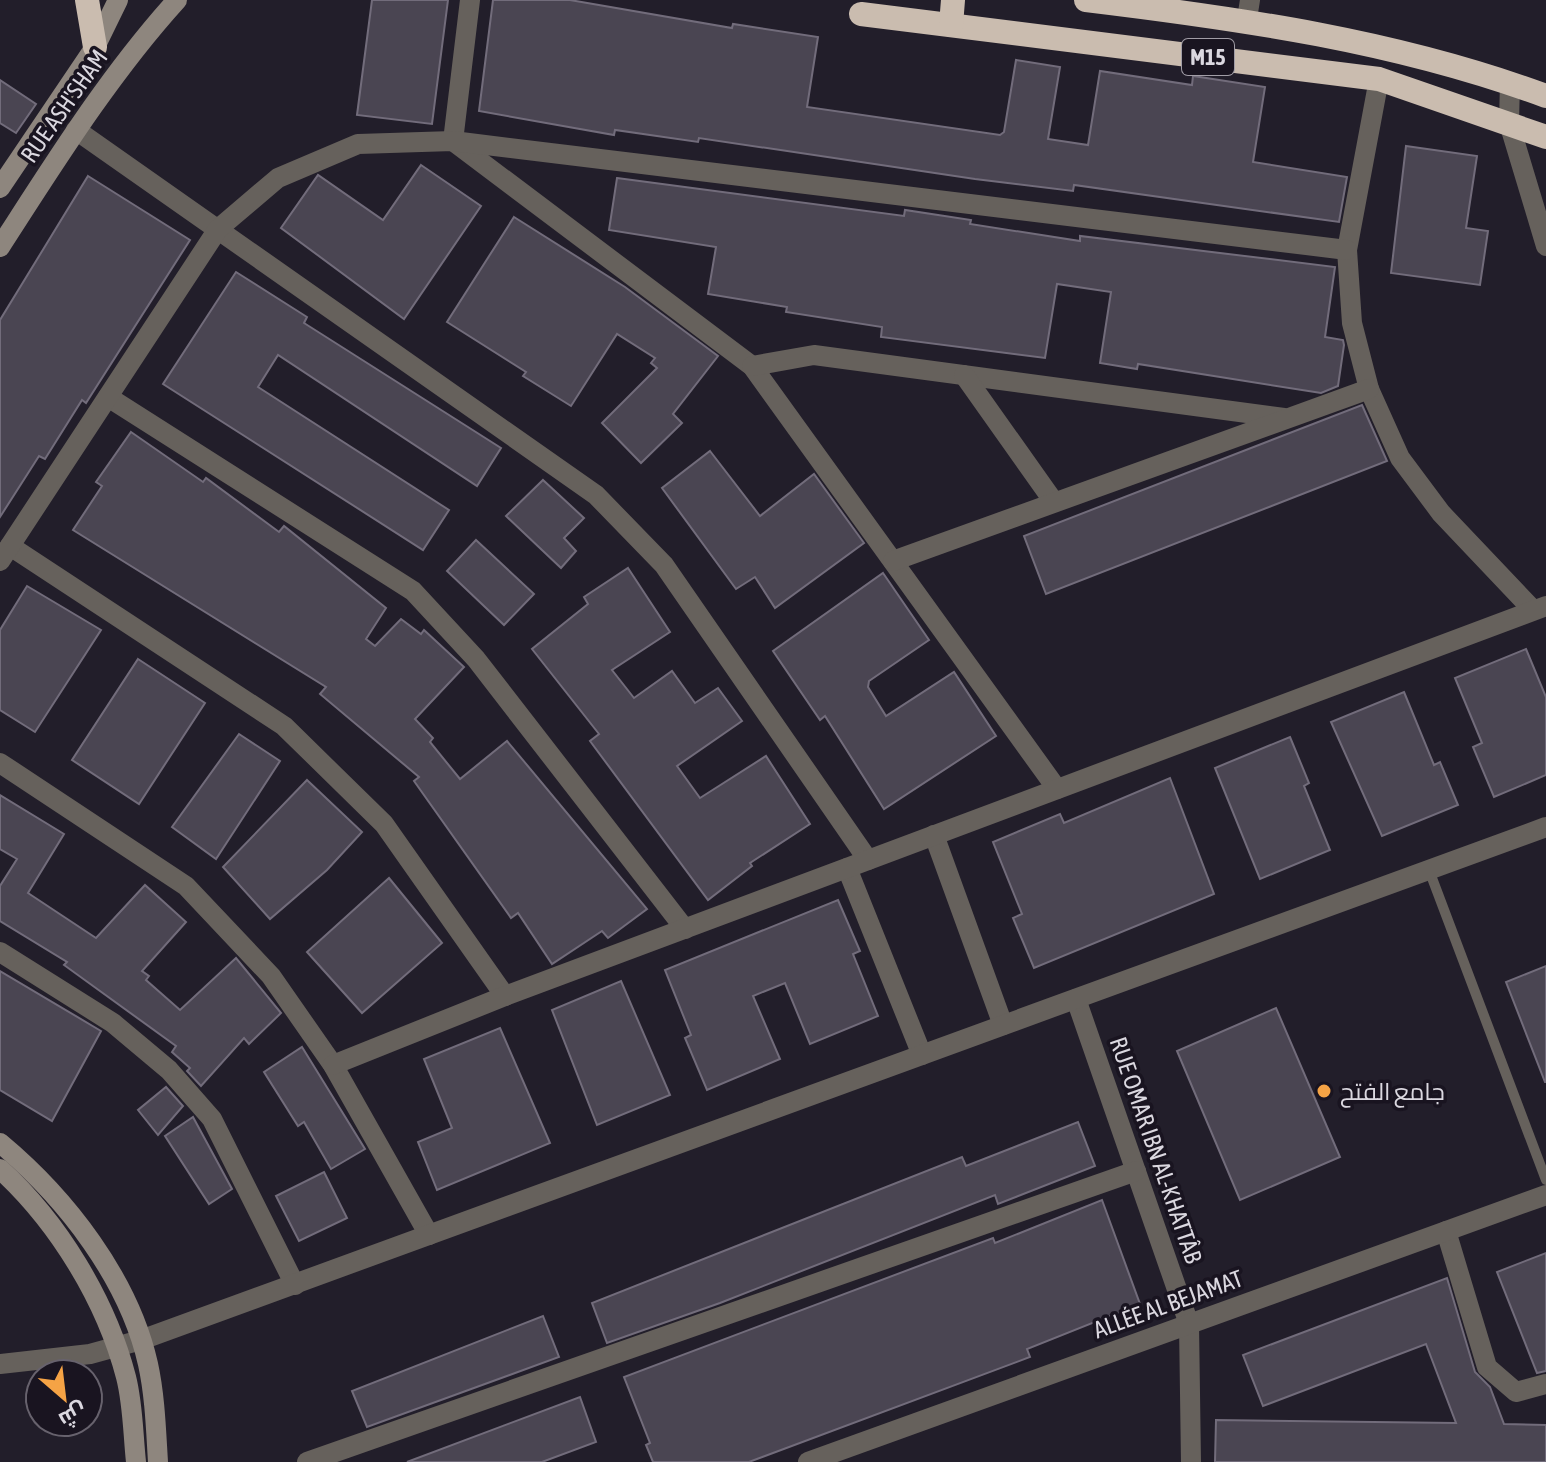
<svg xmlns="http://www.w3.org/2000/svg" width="1546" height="1462" viewBox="0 0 1546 1462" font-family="'Asap Condensed',Cairo,sans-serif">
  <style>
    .building { fill: #4a4552; stroke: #726c7b; stroke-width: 2 }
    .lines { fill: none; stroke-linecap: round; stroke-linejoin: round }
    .lane { stroke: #66615c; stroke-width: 10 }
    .street { stroke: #66615c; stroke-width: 20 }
    .secondary { stroke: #8e867e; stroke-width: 20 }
    .highway { stroke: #cabcaf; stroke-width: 24 }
    .poi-dot { fill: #f5a345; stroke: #191420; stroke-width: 3 }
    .labels { text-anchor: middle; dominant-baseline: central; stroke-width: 7; stroke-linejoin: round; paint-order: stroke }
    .shield { fill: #191420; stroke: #a19da6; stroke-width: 2 }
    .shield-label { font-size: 22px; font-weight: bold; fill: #dbd8e0 }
    .street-label { font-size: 24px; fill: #dbd8e0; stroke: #191420 }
    .poi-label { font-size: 24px; fill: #dbd8e0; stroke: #191420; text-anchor: start }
  </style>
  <rect width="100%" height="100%" fill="#221e2a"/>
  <g class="building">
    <polygon points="372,0 448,0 432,124 357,115"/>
    <polygon points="493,0 570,0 732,28 733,24 818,37 807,107 1000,135 1004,132 1016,60 1060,67 1048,139 1088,145 1100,71 1192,85 1193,76 1265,87 1253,162 1347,177 1339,222 1074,185 1073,191 975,179 699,138 698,142 615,130 614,135 479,111"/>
    <polygon points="0,80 36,104 16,133 0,123"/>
    <polygon points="1406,146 1477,156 1466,228 1488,231 1480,285 1391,273"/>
    <polygon points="421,165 481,206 404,319 281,228 318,175 383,220"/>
    <polygon points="88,176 190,240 86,403 82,400 45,459 39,456 0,517 0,320"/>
    <polygon points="617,178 904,216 905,210 971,220 970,224 1080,241 1080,236 1335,267 1325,337 1343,340 1344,345 1338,386 1321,393 1138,364 1137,369 1100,363 1111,292 1057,284 1045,358 881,337 882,327 786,312 787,307 708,294 716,247 609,230"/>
    <polygon points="514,217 625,287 718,356 673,414 682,423 641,463 602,423 657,368 651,363 655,358 617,334 571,406 523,376 526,372 447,322"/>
    <polygon points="236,272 307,317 304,323 501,448 477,486 278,355 258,387 449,510 423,550 163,384"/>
    <polygon points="1362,405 1387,461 1046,594 1024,536"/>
    <polygon points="131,432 203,482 206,478 279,532 284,526 386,608 366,639 375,646 401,619 421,634 424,630 464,667 415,719 433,738 430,742 460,779 507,741 647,909 608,938 602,931 552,964 518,913 511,918 414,781 419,777 320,694 326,687 73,530 102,486 96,482"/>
    <polygon points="710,451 760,516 814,474 864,543 775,608 755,577 736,589 662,488"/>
    <polygon points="543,480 584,518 564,538 576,551 561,568 506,516"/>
    <polygon points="476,540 534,594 504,625 447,571"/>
    <polygon points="628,568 670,632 612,670 634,698 672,671 695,703 718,688 742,721 677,766 700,798 766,756 810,824 750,863 752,866 708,900 590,741 599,734 532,649 588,604 584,597"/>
    <polygon points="883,573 929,640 869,681 868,687 886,716 954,672 996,736 884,809 825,716 820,720 773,651"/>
    <polygon points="27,586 101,630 35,732 0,710 0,630"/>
    <polygon points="1526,649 1546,697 1546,775 1494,797 1473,747 1482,743 1455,678"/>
    <polygon points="138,659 205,703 139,804 72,760"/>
    <polygon points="1404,692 1434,765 1440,762 1458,805 1382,836 1331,722"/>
    <polygon points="239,734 280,761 216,859 172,827"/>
    <polygon points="1290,737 1309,783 1304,786 1330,850 1260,879 1215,768"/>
    <polygon points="1170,778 1214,894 1034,968 1013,918 1022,914 993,842 1060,814 1064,823"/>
    <polygon points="307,780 362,832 327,870 270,919 223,867"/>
    <polygon points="0,795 64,834 28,893 96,938 145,885 186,922 142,971 149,976 146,980 180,1010 236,958 281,1013 249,1044 244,1038 201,1086 187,1071 190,1068 172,1052 176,1046 64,965 67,962 0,921 0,886 17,859 0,849"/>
    <polygon points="389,878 442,943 362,1013 307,952"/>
    <polygon points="838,900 860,951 853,954 878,1016 810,1044 785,983 753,996 780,1059 707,1090 685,1038 691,1035 665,970"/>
    <polygon points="1546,966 1546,1082 1545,1082 1506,982"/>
    <polygon points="0,971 101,1031 52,1121 0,1090"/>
    <polygon points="621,981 670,1095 597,1125 552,1010"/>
    <polygon points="1276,1008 1340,1157 1240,1200 1177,1051"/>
    <polygon points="500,1028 550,1143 437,1190 418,1142 452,1128 424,1059"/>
    <polygon points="302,1047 365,1149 331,1169 304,1122 298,1126 264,1072"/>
    <polygon points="166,1087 183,1106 158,1135 138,1110"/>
    <polygon points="193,1117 232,1189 209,1204 165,1136"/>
    <polygon points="1078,1122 1095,1166 998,1204 995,1195 720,1303 607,1343 592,1303 962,1157 966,1166"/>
    <polygon points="324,1172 347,1218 299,1241 276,1196"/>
    <polygon points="1102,1200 1140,1304 1027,1349 1030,1357 749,1462 653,1462 646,1445 650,1443 624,1377 993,1238 995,1243"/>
    <polygon points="1546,1253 1546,1371 1537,1373 1497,1272"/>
    <polygon points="1447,1278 1475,1372 1490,1387 1504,1424 1546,1425 1546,1462 1215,1462 1216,1420 1456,1423 1426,1344 1263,1406 1243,1355"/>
    <polygon points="543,1316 559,1357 367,1427 352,1391"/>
    <polygon points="580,1397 596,1442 542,1462 407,1462"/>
  </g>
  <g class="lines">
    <polyline class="lane" points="1429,870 1546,1180"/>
    <g class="street">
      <polyline points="470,0 453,141 752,366 1057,789"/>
      <polyline points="1247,19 1250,0"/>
      <polyline points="1379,79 1347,250 1352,323 1369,389 1400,458 1441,513 1533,610"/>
      <polyline points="1510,82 1509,123 1546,246"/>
      <polyline points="76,130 596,495 664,565 868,860"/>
      <polyline points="752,366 814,355 1284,418"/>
      <polyline points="964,375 1054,502"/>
      <polyline points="108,397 413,591 476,659 685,929"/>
      <polyline points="10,546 284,726 384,824 505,996"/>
      <polyline points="0,561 218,229 278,178 358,144 453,141 1347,250"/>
      <polyline points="893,561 1369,389"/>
      <polyline points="0,763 186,886 271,976 333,1065 429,1235"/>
      <polyline points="934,835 1003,1025"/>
      <polyline points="847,868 922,1055"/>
      <polyline points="0,952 113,1023 169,1070 212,1119 295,1285"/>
      <polyline points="1076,999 1189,1324 1191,1462"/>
      <polyline points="333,1065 505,996 1546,606"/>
      <polyline points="1446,1231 1487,1367 1516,1392 1546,1384"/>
      <polyline points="0,1364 90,1354 141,1340 1546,827"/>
      <polyline points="307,1462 1136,1171"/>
      <polyline points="808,1462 1546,1195"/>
    </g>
    <g class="secondary">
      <polyline points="0,188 95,47 118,0"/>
      <path d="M0,247C55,162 109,75 177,0"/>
      <path d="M0,1143C66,1198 129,1279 148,1364C155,1396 156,1430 158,1462"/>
      <path d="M0,1169C58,1222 106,1300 126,1377C133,1404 133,1434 136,1462"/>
    </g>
    <g class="highway">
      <polyline points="87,0 95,47"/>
      <path d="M1086,0C1243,19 1397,41 1546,96"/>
      <polyline points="861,14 1379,79 1546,137"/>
      <polyline points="951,25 953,0"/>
    </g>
  </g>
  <circle class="poi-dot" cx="1324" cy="1091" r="8"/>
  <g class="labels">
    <rect class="shield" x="1182" y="39" width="52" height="36" rx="6"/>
    <g class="shield-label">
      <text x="1208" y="57">M15</text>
    </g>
    <g class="street-label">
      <text transform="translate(64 106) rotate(-55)">RUE ASH'SHAM</text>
      <text transform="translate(1156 1150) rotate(71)">RUE OMAR IBN AL-KHATTÂB</text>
      <text transform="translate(1168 1304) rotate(-20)">ALLÉE AL BEJAMAT</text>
    </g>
    <g class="poi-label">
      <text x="1340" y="1091">جامع الفتح</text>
    </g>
  </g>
  <g transform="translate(64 1398) rotate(152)"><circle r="38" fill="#191420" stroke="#67626d" stroke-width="2"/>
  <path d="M0-6L14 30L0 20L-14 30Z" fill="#f5a345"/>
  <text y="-12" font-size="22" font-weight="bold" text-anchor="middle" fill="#dbd8e0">ش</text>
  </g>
</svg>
